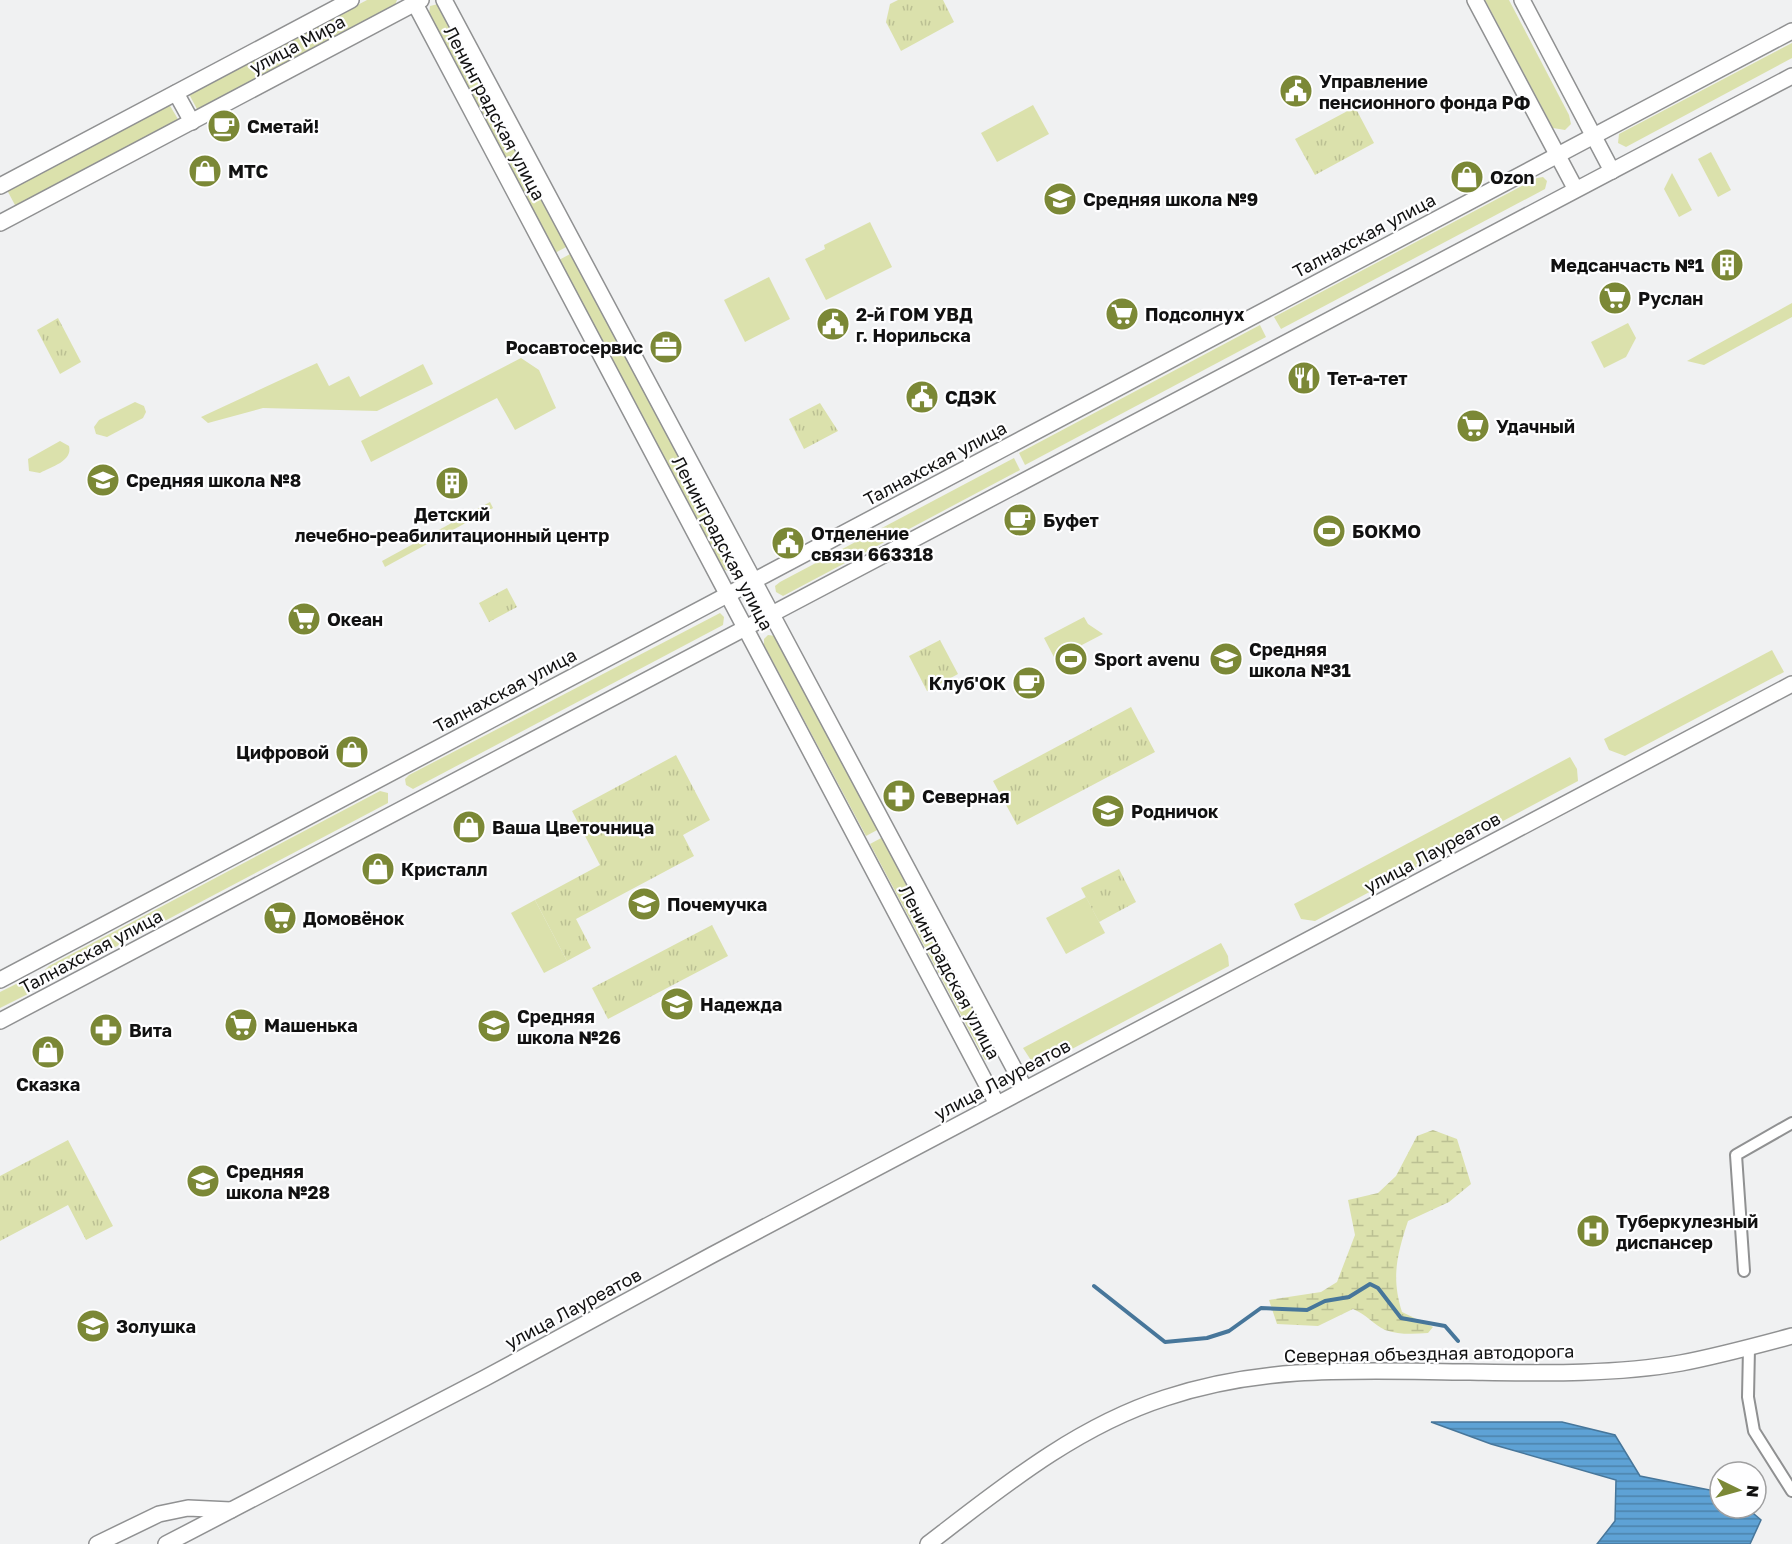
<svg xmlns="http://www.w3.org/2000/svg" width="1792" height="1544" viewBox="0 0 1792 1544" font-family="'Golos Text',sans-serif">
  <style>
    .grass { fill: #dbe1ac }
    .wetland { fill: url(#wetland-marsh) }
    .park { fill: url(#park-tufts) }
    .water { fill: url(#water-rules); stroke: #47769a; stroke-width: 1.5 }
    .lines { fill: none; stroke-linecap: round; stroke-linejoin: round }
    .stream { stroke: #47769a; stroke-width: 4 }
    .street-casing { stroke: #909192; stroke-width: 14 }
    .secondary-casing { stroke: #909192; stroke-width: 18 }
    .street { stroke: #fff; stroke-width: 10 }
    .secondary { stroke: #fff; stroke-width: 15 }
    .labels { text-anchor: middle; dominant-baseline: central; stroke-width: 4.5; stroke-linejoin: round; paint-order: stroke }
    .street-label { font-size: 18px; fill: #111; stroke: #fefeff }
    .poi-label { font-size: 18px; font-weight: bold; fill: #111; stroke: #fefeff; text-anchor: start }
  </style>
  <defs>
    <pattern id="wetland-marsh" width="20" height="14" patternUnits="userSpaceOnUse" patternTransform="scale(1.5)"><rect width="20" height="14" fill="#dbe1ac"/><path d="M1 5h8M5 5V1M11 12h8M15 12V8" fill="none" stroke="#bbc093"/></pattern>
    <pattern id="park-tufts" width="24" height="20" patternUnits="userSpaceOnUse" patternTransform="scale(1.5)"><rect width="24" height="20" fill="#dbe1ac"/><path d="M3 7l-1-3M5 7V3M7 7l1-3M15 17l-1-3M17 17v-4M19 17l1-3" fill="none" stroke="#bbc093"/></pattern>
    <pattern id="water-rules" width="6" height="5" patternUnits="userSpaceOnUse" patternTransform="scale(1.5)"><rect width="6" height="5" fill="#5ea2d5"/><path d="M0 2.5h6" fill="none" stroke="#4c83ab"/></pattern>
  </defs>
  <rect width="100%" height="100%" fill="#f0f1f2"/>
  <g class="grass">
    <polygon points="367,0 397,0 395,5 198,111 189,94"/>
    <polygon points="1485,0 1509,0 1569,115 1571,124 1565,130 1553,128"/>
    <polygon points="438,4 568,246 555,253 429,15 430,6"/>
    <polygon points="1792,43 1792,58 1626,147 1618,143 1619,134"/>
    <polygon points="169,104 179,121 16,207 7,190"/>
    <polygon points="1033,105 1049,134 997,162 981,133"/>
    <polygon points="1711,152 1731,190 1718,197 1698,159"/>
    <polygon points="1672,173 1692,210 1679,217 1664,189"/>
    <polygon points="1543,177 1547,181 1545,189 1281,329 1274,317 1537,178"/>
    <polygon points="870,222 892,267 826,300 805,259 825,249 824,245"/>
    <polygon points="572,253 735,562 732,572 722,569 559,260"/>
    <polygon points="769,277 790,319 745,342 724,300"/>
    <polygon points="1792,303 1792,317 1704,365 1687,361"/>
    <polygon points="1628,323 1636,338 1626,357 1604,368 1591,342"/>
    <polygon points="1260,325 1266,337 1025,465 1019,453"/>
    <polygon points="521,358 539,370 556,408 515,430 497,398 371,462 361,441"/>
    <polygon points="317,363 329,386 349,376 360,397 423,364 433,384 377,411 263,408 208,423 201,417"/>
    <polygon points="135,402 144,406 146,412 143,418 107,437 96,434 94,427 99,420"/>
    <path d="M60,441L69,446C73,461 51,467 40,473L29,471L28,459Z"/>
    <polygon points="1014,458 1020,470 783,596 776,592 775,586 780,582"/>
    <polygon points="490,502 493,508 385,567 382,561"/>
    <polygon points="720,613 724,617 723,625 413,789 406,785 405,779 409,775"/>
    <polygon points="1084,617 1088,624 1103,634 1055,659 1044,638"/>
    <polygon points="768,635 776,636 879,829 866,836 764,645 764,639"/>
    <polygon points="1772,650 1784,672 1625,756 1609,750 1604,739"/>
    <polygon points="1570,757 1577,769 1578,781 1315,921 1301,919 1294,904"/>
    <polygon points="380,791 388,793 388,803 53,980 46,976 45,970 49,966"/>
    <polygon points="883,837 998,1053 985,1060 870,844"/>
    <polygon points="1086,897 1105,933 1066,954 1046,918"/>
    <polygon points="535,900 567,961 544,973 511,913"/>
    <polygon points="1221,943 1228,956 1229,966 1036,1068 1023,1048"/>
    <polygon points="22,981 29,986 28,994 0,1008 0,992"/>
  </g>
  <path class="wetland" d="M1433,1130L1457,1139L1471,1184L1449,1202L1408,1221C1397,1255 1391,1277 1402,1312L1433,1327L1428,1333C1414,1334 1399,1335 1385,1330C1374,1325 1366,1314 1353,1309L1318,1326L1277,1324L1269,1300L1321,1292L1337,1282L1355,1235L1348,1200L1378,1193L1396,1176L1417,1136Z"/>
  <g class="park">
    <polygon points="898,0 943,0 954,22 901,51 886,22 890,4"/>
    <polygon points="1355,107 1374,143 1315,175 1295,139"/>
    <polygon points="58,318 81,362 60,374 37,330"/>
    <polygon points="820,403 838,431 804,449 789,419"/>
    <polygon points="507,588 517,607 489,622 479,603"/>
    <polygon points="940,640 958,674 927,691 909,656"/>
    <polygon points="1131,707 1155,752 1017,825 993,781"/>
    <polygon points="676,755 710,820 683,835 694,856 576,919 591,948 567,961 535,900 600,865 572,811"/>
    <polygon points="1119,869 1136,902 1099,922 1081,888"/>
    <polygon points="712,925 728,956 608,1019 592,988"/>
    <polygon points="68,1140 113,1226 86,1240 68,1205 0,1241 0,1176"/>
  </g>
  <polygon class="water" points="1431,1422 1562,1422 1615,1435 1640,1476 1720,1492 1720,1508 1747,1508 1761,1520 1750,1544 1597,1544 1615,1521 1616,1480 1491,1444"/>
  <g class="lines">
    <polyline class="stream" points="1094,1286 1165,1342 1207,1338 1229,1331 1261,1308 1307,1310 1325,1301 1349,1297 1370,1284 1378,1288 1401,1318 1445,1326 1458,1341"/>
    <g class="street-casing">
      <g id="street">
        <polyline points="1744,1271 1736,1155 1792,1123"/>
        <polyline points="1749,1348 1748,1397 1754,1431 1792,1491"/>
      </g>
    </g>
    <g class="secondary-casing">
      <g id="secondary">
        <polyline points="413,0 997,1104"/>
        <polyline points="444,0 1025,1089"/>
        <polyline points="1475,0 1575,188"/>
        <polyline points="1522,0 1612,171"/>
        <polyline points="176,93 192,122"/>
        <polyline points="0,186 351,0"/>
        <polyline points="0,223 421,0"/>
        <polyline points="0,980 1792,31"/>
        <polyline points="0,1021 1792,76"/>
        <polyline points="97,1544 159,1514 188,1508 231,1510"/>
        <polyline points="166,1544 485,1378 712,1255 1792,684"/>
        <path d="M928,1544C1001,1488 1075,1427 1165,1398C1267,1364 1364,1371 1470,1372C1538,1373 1613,1375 1681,1363C1718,1356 1755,1346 1792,1336"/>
      </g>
    </g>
    <use href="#street" class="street"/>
    <use href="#secondary" class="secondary"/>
  </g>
  <defs>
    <g id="civic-disc" transform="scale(1.725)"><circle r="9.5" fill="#7b8836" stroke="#fefeff"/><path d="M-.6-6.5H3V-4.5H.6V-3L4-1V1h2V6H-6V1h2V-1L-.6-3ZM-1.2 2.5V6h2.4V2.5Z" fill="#fff"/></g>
    <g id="cafe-disc" transform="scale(1.725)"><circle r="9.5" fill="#7b8836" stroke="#fefeff"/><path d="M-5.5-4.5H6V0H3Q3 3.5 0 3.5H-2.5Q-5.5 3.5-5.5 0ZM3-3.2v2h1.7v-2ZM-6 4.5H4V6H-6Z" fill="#fff"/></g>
    <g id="shop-disc" transform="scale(1.725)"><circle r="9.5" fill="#7b8836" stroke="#fefeff"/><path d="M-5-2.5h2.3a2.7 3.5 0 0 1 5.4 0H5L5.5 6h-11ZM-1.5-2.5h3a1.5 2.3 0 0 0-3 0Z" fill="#fff"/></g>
    <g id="school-disc" transform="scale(1.725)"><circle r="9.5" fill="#7b8836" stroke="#fefeff"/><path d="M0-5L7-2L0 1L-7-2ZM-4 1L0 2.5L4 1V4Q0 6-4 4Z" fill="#fff"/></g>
    <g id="building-disc" transform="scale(1.725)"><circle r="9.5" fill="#7b8836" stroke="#fefeff"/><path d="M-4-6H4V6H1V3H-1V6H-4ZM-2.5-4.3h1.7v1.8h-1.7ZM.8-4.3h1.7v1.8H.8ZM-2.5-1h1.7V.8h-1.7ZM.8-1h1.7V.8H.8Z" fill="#fff"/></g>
    <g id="supermarket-disc" transform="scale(1.725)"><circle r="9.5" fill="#7b8836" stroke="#fefeff"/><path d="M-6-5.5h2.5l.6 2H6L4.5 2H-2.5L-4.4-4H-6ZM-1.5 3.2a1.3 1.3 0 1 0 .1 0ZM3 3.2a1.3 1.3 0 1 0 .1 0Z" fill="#fff"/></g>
    <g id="office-disc" transform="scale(1.725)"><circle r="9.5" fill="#7b8836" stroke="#fefeff"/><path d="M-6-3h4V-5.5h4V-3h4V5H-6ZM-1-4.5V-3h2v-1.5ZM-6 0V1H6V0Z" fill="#fff"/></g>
    <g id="restaurant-disc" transform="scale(1.725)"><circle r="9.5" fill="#7b8836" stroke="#fefeff"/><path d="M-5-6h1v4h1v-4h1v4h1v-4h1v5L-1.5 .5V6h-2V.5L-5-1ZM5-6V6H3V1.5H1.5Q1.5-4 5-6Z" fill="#fff"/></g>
    <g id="stadium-disc" transform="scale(1.725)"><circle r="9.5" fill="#7b8836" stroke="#fefeff"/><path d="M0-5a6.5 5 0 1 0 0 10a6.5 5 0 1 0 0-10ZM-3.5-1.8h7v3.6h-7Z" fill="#fff"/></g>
    <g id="pharmacy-disc" transform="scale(1.725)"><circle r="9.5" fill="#7b8836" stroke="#fefeff"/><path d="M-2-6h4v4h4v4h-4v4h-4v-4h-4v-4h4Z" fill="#fff"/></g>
    <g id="hospital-disc" transform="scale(1.725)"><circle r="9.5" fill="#7b8836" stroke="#fefeff"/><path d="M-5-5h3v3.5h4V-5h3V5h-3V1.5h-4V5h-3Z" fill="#fff"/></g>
  </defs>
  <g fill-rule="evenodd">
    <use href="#civic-disc" x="1296" y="91"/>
    <use href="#cafe-disc" x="224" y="126"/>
    <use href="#shop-disc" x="205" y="171"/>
    <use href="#shop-disc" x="1467" y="177"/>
    <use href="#school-disc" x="1060" y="199"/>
    <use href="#building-disc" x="1727" y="265"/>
    <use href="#supermarket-disc" x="1615" y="298"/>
    <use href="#supermarket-disc" x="1122" y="314"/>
    <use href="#civic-disc" x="833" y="324"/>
    <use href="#office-disc" x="666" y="347"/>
    <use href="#restaurant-disc" x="1304" y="378"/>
    <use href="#civic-disc" x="922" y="397"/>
    <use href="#supermarket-disc" x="1473" y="426"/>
    <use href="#school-disc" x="103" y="480"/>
    <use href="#building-disc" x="452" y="483"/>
    <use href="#cafe-disc" x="1020" y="520"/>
    <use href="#stadium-disc" x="1329" y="531"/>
    <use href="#civic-disc" x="788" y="543"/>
    <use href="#supermarket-disc" x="304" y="619"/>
    <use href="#stadium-disc" x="1071" y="659"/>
    <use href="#school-disc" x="1226" y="659"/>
    <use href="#cafe-disc" x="1029" y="683"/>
    <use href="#shop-disc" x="352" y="752"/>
    <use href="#pharmacy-disc" x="899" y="796"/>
    <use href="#school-disc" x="1108" y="811"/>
    <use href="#shop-disc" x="469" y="827"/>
    <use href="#shop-disc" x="378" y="869"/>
    <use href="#school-disc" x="644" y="904"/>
    <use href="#supermarket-disc" x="280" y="918"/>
    <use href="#school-disc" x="677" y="1004"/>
    <use href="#supermarket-disc" x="241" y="1025"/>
    <use href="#school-disc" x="494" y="1026"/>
    <use href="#pharmacy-disc" x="106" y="1030"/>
    <use href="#shop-disc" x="48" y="1052"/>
    <use href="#school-disc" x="203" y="1181"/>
    <use href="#hospital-disc" x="1593" y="1231"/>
    <use href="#school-disc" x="93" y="1326"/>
  </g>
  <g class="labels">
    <g class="street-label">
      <text transform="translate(297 44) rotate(-28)">улица Мира</text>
      <text transform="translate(495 113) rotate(62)">Ленинградская улица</text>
      <text transform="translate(1364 235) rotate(-28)">Талнахская улица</text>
      <text transform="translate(935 463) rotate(-28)">Талнахская улица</text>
      <text transform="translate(723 543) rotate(62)">Ленинградская улица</text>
      <text transform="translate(505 690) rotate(-28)">Талнахская улица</text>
      <text transform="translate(1432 852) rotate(-28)">улица Лауреатов</text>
      <text transform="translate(91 951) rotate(-28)">Талнахская улица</text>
      <text transform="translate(950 972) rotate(62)">Ленинградская улица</text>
      <text transform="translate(1002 1079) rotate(-28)">улица Лауреатов</text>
      <text transform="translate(573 1308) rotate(-28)">улица Лауреатов</text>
      <text transform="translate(1429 1353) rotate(-1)">Северная объездная автодорога</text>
    </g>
    <g class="poi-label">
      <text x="1319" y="81">Управление<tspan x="1319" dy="21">пенсионного фонда РФ</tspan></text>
      <text x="247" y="126">Сметай!</text>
      <text x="228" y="171">МТС</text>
      <text x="1490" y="177">Ozon</text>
      <text x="1083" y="199">Средняя школа №9</text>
      <text x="1704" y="265" text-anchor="end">Медсанчасть №1</text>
      <text x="1638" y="298">Руслан</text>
      <text x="856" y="314">2-й ГОМ УВД<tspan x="856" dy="21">г. Норильска</tspan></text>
      <text x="1145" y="314">Подсолнух</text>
      <text x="643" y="347" text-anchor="end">Росавтосервис</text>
      <text x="1327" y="378">Тет-а-тет</text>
      <text x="945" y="397">СДЭК</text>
      <text x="1496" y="426">Удачный</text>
      <text x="126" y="480">Средняя школа №8</text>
      <text x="452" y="514" text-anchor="middle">Детский<tspan x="452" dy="21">лечебно-реабилитационный центр</tspan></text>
      <text x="1043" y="520">Буфет</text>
      <text x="1352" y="531">БОКМО</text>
      <text x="811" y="533">Отделение<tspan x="811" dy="21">связи 663318</tspan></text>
      <text x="327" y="619">Океан</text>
      <text x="1249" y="649">Средняя<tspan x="1249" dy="21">школа №31</tspan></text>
      <text x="1094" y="659">Sport avenu</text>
      <text x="1006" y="683" text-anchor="end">Клуб'ОК</text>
      <text x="329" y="752" text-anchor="end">Цифровой</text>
      <text x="922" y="796">Северная</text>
      <text x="1131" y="811">Родничок</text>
      <text x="492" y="827">Ваша Цветочница</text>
      <text x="401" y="869">Кристалл</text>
      <text x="667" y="904">Почемучка</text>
      <text x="303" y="918">Домовёнок</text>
      <text x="700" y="1004">Надежда</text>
      <text x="517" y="1016">Средняя<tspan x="517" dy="21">школа №26</tspan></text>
      <text x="264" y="1025">Машенька</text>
      <text x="129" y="1030">Вита</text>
      <text x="48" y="1084" text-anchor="middle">Сказка</text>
      <text x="226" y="1171">Средняя<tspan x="226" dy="21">школа №28</tspan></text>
      <text x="1616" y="1221">Туберкулезный<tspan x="1616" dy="21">диспансер</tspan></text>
      <text x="116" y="1326">Золушка</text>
    </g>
  </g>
  <g transform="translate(1738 1490) rotate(95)"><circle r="28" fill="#fefeff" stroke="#9f9fa0" stroke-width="1.5"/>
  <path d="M0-4.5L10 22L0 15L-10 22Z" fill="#7b8836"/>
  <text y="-9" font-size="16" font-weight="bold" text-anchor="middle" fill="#111111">N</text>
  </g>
</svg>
